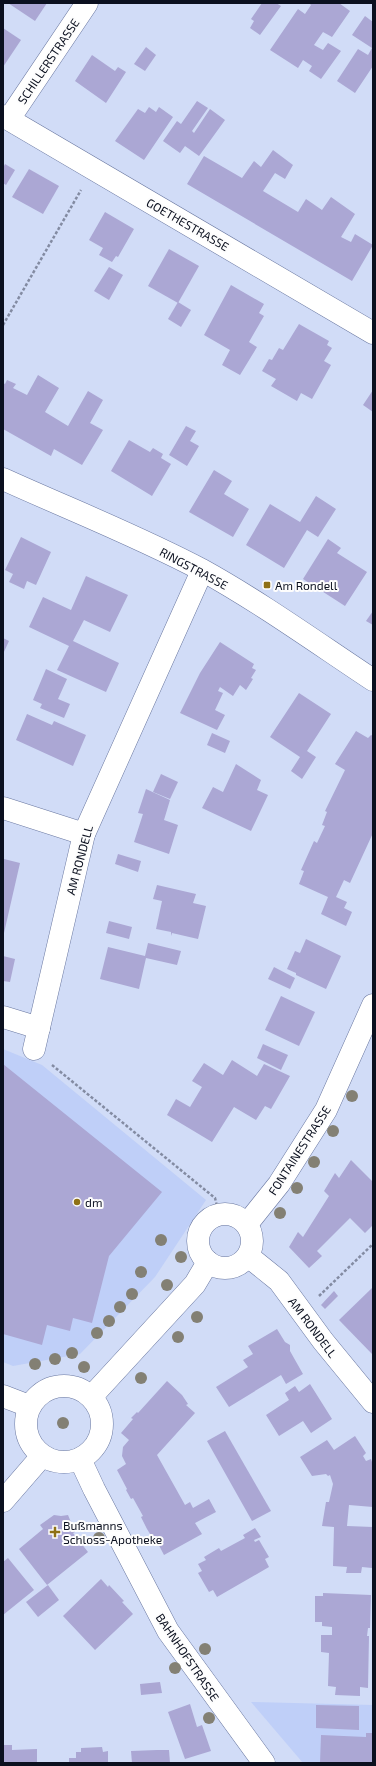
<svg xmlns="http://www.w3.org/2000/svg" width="376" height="1766" viewBox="0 0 376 1766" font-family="'Exo 2',sans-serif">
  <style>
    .built { fill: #bfcff8 }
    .building { fill: #aba7d4 }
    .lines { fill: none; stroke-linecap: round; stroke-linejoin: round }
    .minor-casing { stroke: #6977a0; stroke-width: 23 }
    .path { stroke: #838ba2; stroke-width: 2.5; stroke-dasharray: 3 2; stroke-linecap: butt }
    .minor { stroke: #fff; stroke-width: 22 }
    .tree { fill: #838074 }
    .poi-dot { fill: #8f7116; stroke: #fdfdfd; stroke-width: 1.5 }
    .labels { text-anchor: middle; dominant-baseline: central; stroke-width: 4; stroke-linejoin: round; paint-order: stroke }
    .street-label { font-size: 12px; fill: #0b101f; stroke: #fdfdfd }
    .poi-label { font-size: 12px; fill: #0b101f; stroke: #fdfdfd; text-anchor: start }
  </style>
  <rect width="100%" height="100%" fill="#d1dcf7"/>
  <g class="built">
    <polygon points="3,1049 42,1065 206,1200 155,1277 80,1354 13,1366 3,1362"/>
    <polygon points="251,1702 373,1705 373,1763 303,1763"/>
  </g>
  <g class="building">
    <polygon points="8,3 47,3 35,21"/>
    <polygon points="262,3 276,3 281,6 260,35 250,28 254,21 251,19"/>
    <polygon points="309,3 339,3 350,11 332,37 323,32 314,45 323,50 328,43 341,51 321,79 309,71 312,66 303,60 298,68 270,50 298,9 305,14 311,5"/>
    <polygon points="365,16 373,22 373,66 355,93 337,81 358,49 368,55 372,48 352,35"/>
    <polygon points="3,28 21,40 3,67"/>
    <polygon points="146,47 156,55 145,71 134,64"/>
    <polygon points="92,55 115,71 118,67 126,72 106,103 75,81"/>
    <polygon points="197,101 208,108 192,131 194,133 210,109 225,120 199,156 185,146 180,153 163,141 177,121 181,124"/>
    <polygon points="149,107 156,112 159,107 173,117 144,160 115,141 138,109 145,113"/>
    <polygon points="273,150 293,165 285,179 275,173 263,191 298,212 306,199 322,210 331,197 355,214 341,237 351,242 355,234 373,245 352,281 187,184 204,156 242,178 254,161 261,167"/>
    <polygon points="5,164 15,170 6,185 3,183 3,168"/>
    <polygon points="29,169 59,186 43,214 12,197"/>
    <polygon points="105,212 134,229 118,257 116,256 112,262 99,255 103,248 89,240"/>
    <polygon points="169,249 199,266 178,303 148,286"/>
    <polygon points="109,267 123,275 109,300 94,291"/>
    <polygon points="231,285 264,304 259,313 264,316 249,342 257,347 240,375 222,365 230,350 204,335"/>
    <polygon points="178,302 191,310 181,327 168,319"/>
    <polygon points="299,324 329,341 327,345 332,348 324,361 331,365 312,399 301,393 297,401 271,386 276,379 262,371 269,359 272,360 279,348 283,350"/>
    <polygon points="38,375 59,388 45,412 68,426 88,391 103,400 90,423 103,430 82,465 54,449 51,456 3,429 3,383 5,384 7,380 16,384 13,388 27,395"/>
    <polygon points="373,390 373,412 363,405"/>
    <polygon points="186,426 196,431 190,441 199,446 187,466 169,455"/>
    <polygon points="129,440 150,452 153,448 163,454 161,458 171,464 152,496 111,471"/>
    <polygon points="214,470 232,481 224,494 249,509 233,537 189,512"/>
    <polygon points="316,496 336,509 318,537 307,530 284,568 246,545 270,504 300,522"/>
    <polygon points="21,537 51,552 36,585 27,581 24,589 9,582 13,574 5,570"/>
    <polygon points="328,539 341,548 337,553 367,572 345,606 303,579"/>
    <polygon points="86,576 128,595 110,632 84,620 73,641 119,663 106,692 57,670 69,646 29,627 43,597 71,610"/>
    <polygon points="373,611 373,625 366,621"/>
    <polygon points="3,638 9,641 3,654"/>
    <polygon points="220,642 254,664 252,668 256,670 251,678 253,679 246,690 240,685 233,696 220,687 218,691 223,693 215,710 225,715 217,730 180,713 200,673"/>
    <polygon points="46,669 67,679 58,699 70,704 64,718 40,708 42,704 33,700"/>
    <polygon points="299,693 331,714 307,751 316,757 302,779 291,771 300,757 270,737"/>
    <polygon points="27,714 52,725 54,721 86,735 73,766 16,740"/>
    <polygon points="356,731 368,738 371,735 373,736 373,833 350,883 344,880 336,897 347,902 344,908 352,912 346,926 321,914 328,897 299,884 304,871 301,870 314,841 317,843 325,826 322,825 327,812 325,811 345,770 335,764"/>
    <polygon points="212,733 230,741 225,753 207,745"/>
    <polygon points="236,764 261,780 257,790 268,795 251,831 202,808 213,787 223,792"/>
    <polygon points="161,774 178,782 170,799 153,792"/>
    <polygon points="146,789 170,800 164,820 178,825 169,854 134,842 143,814 138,813"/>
    <polygon points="118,854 141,861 138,872 115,864"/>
    <polygon points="4,859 20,863 4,933 3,865"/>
    <polygon points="157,885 196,894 193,903 206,906 198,939 172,933 171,936 171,932 156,929 162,901 153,899"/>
    <polygon points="109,921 132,927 129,939 106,933"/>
    <polygon points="306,939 341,956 326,989 296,975 296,973 287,969 295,951 300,953"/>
    <polygon points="148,943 181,951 177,965 146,958 139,989 100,979 108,947 145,956"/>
    <polygon points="3,956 15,959 10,982 3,981"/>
    <polygon points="274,967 295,978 290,989 268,979"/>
    <polygon points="281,996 315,1012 299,1046 265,1030"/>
    <polygon points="263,1044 288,1055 281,1070 257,1058"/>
    <polygon points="232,1060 257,1076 264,1064 290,1076 271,1109 265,1106 256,1120 234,1107 212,1142 167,1115 176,1099 190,1107 202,1087 192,1081 204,1063 223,1075"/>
    <polygon points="3,1064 162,1192 109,1256 92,1323 73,1318 70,1331 47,1325 42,1345 3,1334"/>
    <polygon points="351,1160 373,1182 373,1225 365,1233 350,1218 317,1251 322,1256 309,1268 289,1247 298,1232 303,1237 329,1196 324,1191 335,1173 339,1178"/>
    <polygon points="372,1288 373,1289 373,1355 339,1320"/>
    <polygon points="334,1291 338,1296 325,1309 321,1305"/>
    <polygon points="277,1329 285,1342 290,1345 290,1351 303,1374 286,1384 281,1375 229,1407 216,1387 248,1367 243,1360 253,1354 248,1346"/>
    <polygon points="167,1381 182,1395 188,1404 186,1405 195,1413 157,1455 185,1505 190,1502 193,1508 209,1499 216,1512 195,1523 202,1534 164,1555 154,1536 152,1537 147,1529 141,1517 143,1516 133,1498 131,1499 126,1490 127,1489 117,1470 126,1464 122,1456 123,1447 129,1440 121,1433 133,1419 131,1418 137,1412 138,1413"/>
    <polygon points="310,1384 332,1419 311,1433 303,1421 279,1436 266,1415 289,1400 285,1393 295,1386 299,1392"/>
    <polygon points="225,1431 271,1511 252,1521 207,1441"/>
    <polygon points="355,1436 366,1453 363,1456 366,1461 371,1459 373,1465 373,1507 349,1505 347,1526 373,1527 372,1568 362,1567 361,1573 346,1573 347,1567 333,1566 334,1527 322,1526 326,1502 329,1502 333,1484 330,1475 328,1476 326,1474 312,1476 300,1457 327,1440 334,1450"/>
    <polygon points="54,1515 61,1516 68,1515 75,1532 73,1533 88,1552 47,1585 19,1549 43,1529 40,1525"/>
    <polygon points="255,1528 261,1537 254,1540 255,1542 259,1540 269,1557 265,1559 269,1567 217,1597 213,1590 209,1592 198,1573 202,1571 198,1564 206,1560 204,1557 219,1548 221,1551 245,1538 243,1535"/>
    <polygon points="8,1558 34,1590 3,1615 3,1562"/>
    <polygon points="101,1579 108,1587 109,1585 124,1601 122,1602 133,1614 95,1650 63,1616"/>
    <polygon points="48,1585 59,1600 38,1617 26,1602"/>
    <polygon points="323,1593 371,1595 370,1628 368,1628 367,1636 369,1636 368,1688 360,1687 360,1696 335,1695 336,1687 328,1686 329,1653 321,1652 321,1635 332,1635 332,1627 322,1626 322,1622 315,1622 315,1596 323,1596"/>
    <polygon points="160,1682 162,1693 141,1695 140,1684"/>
    <polygon points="190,1704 197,1727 202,1725 211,1751 185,1759 168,1712"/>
    <polygon points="316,1705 359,1706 359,1730 316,1728"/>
    <polygon points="366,1733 373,1733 373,1763 320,1763 321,1735 366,1737"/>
    <polygon points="3,1745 12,1745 12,1750 37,1749 37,1763 3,1763"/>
    <polygon points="102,1747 103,1752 108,1751 108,1763 69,1763 69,1758 76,1758 76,1752 81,1752 81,1748"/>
    <polygon points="157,1750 169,1750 170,1763 132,1763 131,1751"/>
  </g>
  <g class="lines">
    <g class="minor-casing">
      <g id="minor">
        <polyline points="3,116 373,333"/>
        <polyline points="9,119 87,3"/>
        <path d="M3,479C69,509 138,536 202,570C260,602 317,643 373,680"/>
        <polyline points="3,808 84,834"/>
        <polyline points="3,1017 39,1028"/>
        <polyline points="34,1049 84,834 202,571"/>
        <circle cx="225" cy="1241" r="27"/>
        <polyline points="247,1224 279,1184 326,1110 373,1005"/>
        <polyline points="248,1256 279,1281 323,1341 373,1402"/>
        <circle cx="64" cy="1424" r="38"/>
        <polyline points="3,1396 29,1406"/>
        <polyline points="92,1396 195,1284 208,1262"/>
        <polyline points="80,1459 94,1489 168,1631 264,1763"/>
        <polyline points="3,1501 42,1456"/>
      </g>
    </g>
    <g class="path">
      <polyline points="3,325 81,190"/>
      <polyline points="52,1065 215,1198 219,1214"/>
      <polyline points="319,1296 373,1244"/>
    </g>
    <use href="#minor" class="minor"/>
  </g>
  <g class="tree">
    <circle cx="352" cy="1096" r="6"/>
    <circle cx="333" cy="1131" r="6"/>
    <circle cx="314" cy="1162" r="6"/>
    <circle cx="297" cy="1188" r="6"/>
    <circle cx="280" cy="1213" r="6"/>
    <circle cx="161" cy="1240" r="6"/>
    <circle cx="181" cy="1257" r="6"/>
    <circle cx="141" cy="1272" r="6"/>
    <circle cx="167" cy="1285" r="6"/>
    <circle cx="132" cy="1294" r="6"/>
    <circle cx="120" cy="1307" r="6"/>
    <circle cx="197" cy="1317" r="6"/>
    <circle cx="109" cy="1321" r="6"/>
    <circle cx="97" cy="1333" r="6"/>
    <circle cx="178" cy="1337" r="6"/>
    <circle cx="72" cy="1353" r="6"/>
    <circle cx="55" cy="1359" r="6"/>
    <circle cx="35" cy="1364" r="6"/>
    <circle cx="84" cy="1367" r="6"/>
    <circle cx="141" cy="1378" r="6"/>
    <circle cx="63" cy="1423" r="6"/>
    <circle cx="99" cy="1538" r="6"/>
    <circle cx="205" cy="1649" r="6"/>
    <circle cx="175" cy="1668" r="6"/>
    <circle cx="209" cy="1718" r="6"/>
  </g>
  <g class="poi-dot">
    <rect x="263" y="581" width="8" height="8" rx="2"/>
    <circle cx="77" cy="1202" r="4"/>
    <path d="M53 1526h4v4h4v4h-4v4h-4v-4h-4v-4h4z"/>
  </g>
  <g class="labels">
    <g class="street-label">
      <text transform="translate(48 61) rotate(-56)">SCHILLERSTRASSE</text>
      <text transform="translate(188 224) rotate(30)">GOETHESTRASSE</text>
      <text transform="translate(194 568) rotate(28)">RINGSTRASSE</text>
      <text transform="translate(79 860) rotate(-75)">AM RONDELL</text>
      <text transform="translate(299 1150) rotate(-57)">FONTAINESTRASSE</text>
      <text transform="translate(313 1327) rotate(53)">AM RONDELL</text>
      <text transform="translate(188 1657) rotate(56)">BAHNHOFSTRASSE</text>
    </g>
    <g class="poi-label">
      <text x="275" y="585">Am Rondell</text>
      <text x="85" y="1202">dm</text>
      <text x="63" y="1525">Bußmanns<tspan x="63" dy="14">Schloss-Apotheke</tspan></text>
    </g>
  </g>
  <rect width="376" height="1766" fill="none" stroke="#0b101f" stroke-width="8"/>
</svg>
